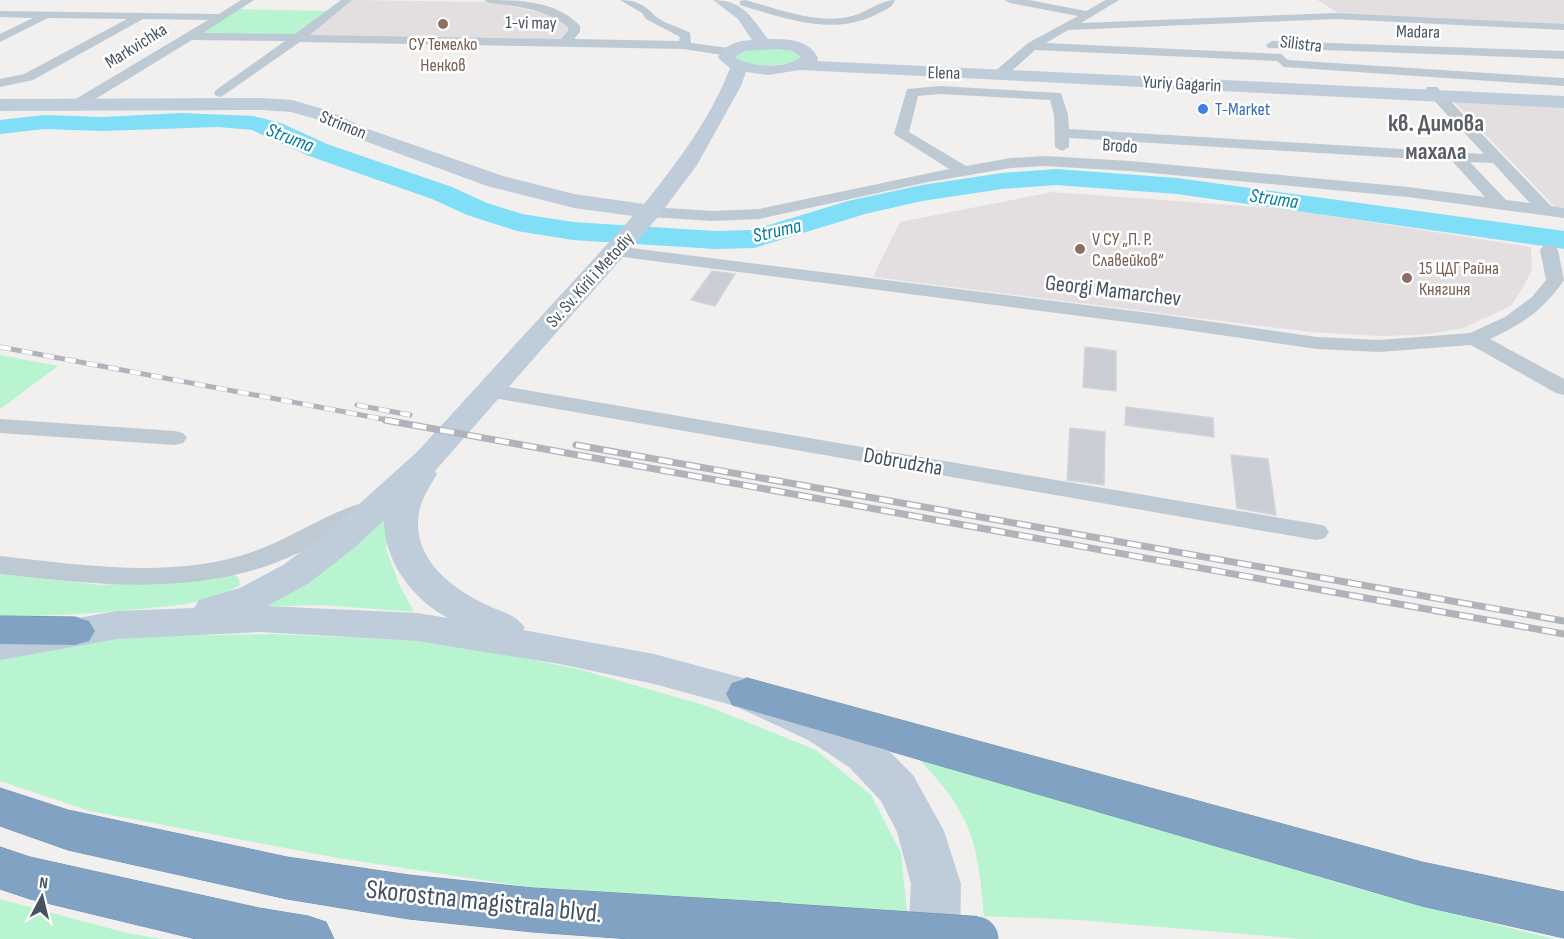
<svg xmlns="http://www.w3.org/2000/svg" width="1564" height="939" viewBox="0 0 1564 939" font-family="'Sofia Sans Condensed',sans-serif">
  <style>
    .education { fill: #e3dfe0 }
    .green { fill: #b8f4cf }
    .lines { fill: none; stroke-linecap: round; stroke-linejoin: round }
    .river { fill: #80def6; fill-rule: evenodd }
    .building { fill: #caced4; stroke: #d2d5db; stroke-width: 1.5 }
    .highway-casing { stroke: #6c8daf; stroke-width: 1 }
    .street { fill: #becad3; fill-rule: evenodd }
    .secondary { fill: #bfccda; fill-rule: evenodd }
    .highway { fill: #81a2c3; fill-rule: evenodd }
    .rail-far1-casing { stroke: #b0b4ba; stroke-width: 5 }
    .rail-casing { stroke: #b0b4ba; stroke-width: 7 }
    .rail-far1 { stroke: #fff; stroke-width: 4; stroke-dasharray: 11; stroke-linecap: butt }
    .rail { stroke: #fff; stroke-width: 4.5; stroke-dasharray: 14; stroke-linecap: butt }
    .highway-bridge-casing { stroke: #6c8daf; stroke-width: 46; stroke-linecap: butt }
    .highway-bridge { stroke: #81a2c3; stroke-width: 45 }
    .education-dot { fill: #8d6e63; stroke: #fff; stroke-width: 2 }
    .shop-dot { fill: #3f7fe0; stroke: #fff; stroke-width: 2 }
    .labels { text-anchor: middle; dominant-baseline: central; stroke-width: 5; stroke-linejoin: round; paint-order: stroke }
    .far-street-label { font-size: 18px; fill: #45525f; stroke: #fff }
    .far-education-label { font-size: 18px; fill: #785e54; stroke: #fff; text-anchor: start }
    .far-shop-label { font-size: 18px; fill: #366cbe; stroke: #fff; text-anchor: start }
    .far-water-label { font-size: 20px; font-style: italic; fill: #037e9d; stroke: #fff }
    .street-label { font-size: 22px; fill: #45525f; stroke: #fff }
    .far-district-label { font-size: 24px; font-weight: bold; fill: #5b5f65; stroke: #fff }
    .near-street-label { font-size: 27px; fill: #45525f; stroke: #fff }
  </style>
  <rect width="100%" height="100%" fill="#f2efef"/>
  <g class="education">
    <polygon points="352,0 491,2 547,14 571,27 563,40 302,36"/>
    <polygon points="1317,0 1564,0 1564,26 1340,14"/>
    <polygon points="1453,101 1564,107 1564,208 1555,207"/>
    <polygon points="1052,192 1286,209 1531,247 1532,270 1523,287 1511,306 1461,329 1420,335 1380,336 1310,332 873,277 900,222"/>
  </g>
  <g class="green">
    <polygon points="236,9 327,11 292,36 195,34"/>
    <path d="M757,47L796,51L801,55L799,60C775,67 755,69 733,57L735,53Z"/>
    <polygon points="0,355 58,366 0,409"/>
    <polygon points="377,519 390,519 386,549 399,584 414,612 321,605 254,607"/>
    <path d="M232,572L239,579L240,585C208,606 166,606 129,610C86,614 43,616 0,617V574L102,585Z"/>
    <path d="M272,634L443,642L578,669L707,706L816,750L871,795L901,853L907,912L542,889L338,858L90,811L0,781V658C88,634 181,636 272,634Z"/>
    <path d="M906,746L1190,838L1373,893L1554,939H1301L1079,920L984,916C982,894 980,871 975,850C966,808 936,776 906,746Z"/>
    <polygon points="0,899 127,933 162,939 0,939"/>
  </g>
  <g class="lines">
    <polygon class="river" points="181,113 253,116 281,123 327,144 452,187 487,203 522,214 573,222 715,231 752,230 848,201 922,185 1002,173 1056,169 1177,178 1564,231 1564,249 1177,194 1056,185 1002,189 922,201 865,214 754,248 715,249 573,240 517,231 467,215 432,199 309,156 252,130 218,127 102,131 44,129 0,134 0,120 44,115 102,117"/>
  </g>
  <g class="building">
    <polygon points="712,271 735,274 715,306 691,300"/>
    <polygon points="1085,347 1116,351 1116,391 1083,387"/>
    <polygon points="1126,407 1213,418 1214,437 1125,425"/>
    <polygon points="1070,428 1105,432 1104,485 1067,480"/>
    <polygon points="1231,455 1268,459 1276,515 1237,508"/>
  </g>
  <g class="lines">
    <g class="highway-casing">
      <g id="highway">
        <polygon points="0,616 75,617 89,621 95,631 89,641 75,645 0,644"/>
        <polygon points="747,678 1422,862 1564,892 1564,938 1422,906 732,705 726,694 732,683"/>
        <polygon points="0,788 68,810 287,857 409,875 533,888 782,903 800,910 807,926 801,939 631,939 533,932 409,919 287,899 68,850 0,826"/>
        <polygon points="0,847 30,857 259,908 308,916 326,922 334,939 196,939 30,899 0,889"/>
      </g>
    </g>
    <g class="street">
      <path d="M241,0H254L203,33L295,34L341,0H352L310,35L561,39L568,31V27C545,9 517,6 489,3L484,0C516,0 556,0 580,26V32L574,39L679,41L680,37L646,19L642,13L620,0C635,0 644,4 654,15C662,23 680,27 690,33L691,43L729,48L735,52L729,56L683,49L300,42L221,97L216,96L214,93L216,90L285,41L192,40L79,109H69L67,106L69,103L208,20L143,19L33,80L0,87V79L24,74L127,19L48,18L0,42V34L33,18L0,17V11L219,14Z"/>
      <path d="M745,0C779,9 816,25 852,16C868,12 880,0 895,0C892,8 885,10 877,14C834,37 783,18 740,5V1Z"/>
      <polygon points="1005,0 1029,0 1086,11 1106,0 1119,0 1081,23 1335,13 1564,24 1564,30 1335,19 1068,30 1046,43 1281,54 1288,60 1564,78 1564,86 1284,67 1277,61 1035,50 1004,78 999,79 993,75 994,72 1028,43 1078,16 1010,3"/>
      <polygon points="1272,41 1564,51 1564,59 1268,48 1266,45"/>
      <path d="M940,86L1061,93L1068,115L1069,129L1484,154L1427,93L1425,90L1427,87H1437L1551,206L1564,208V218L1408,197L1130,171L1045,166L1011,168L928,182L759,219L713,221L650,217L642,212L650,207L713,211L759,209L949,169L894,134L907,89ZM940,94L1050,100L1054,115L1055,147L1062,151L1069,147V138L1452,161L1485,197L1408,187L1130,161L1045,156L1011,158L966,166L909,132L918,96ZM1470,162L1493,163L1530,203L1506,200Z"/>
      <path d="M1549,245L1555,246L1558,250L1564,280C1543,311 1522,324 1490,339L1564,379V395L1556,393L1471,345L1379,352L1317,349L1165,327L615,256L609,255L606,251L609,247L615,246L1165,315L1317,337L1379,340L1470,333L1505,317L1532,297L1546,280L1540,250L1543,246Z"/>
      <polygon points="490,384 1316,524 1325,526 1329,532 1325,538 1316,540 482,396 479,391 482,386"/>
      <polygon points="0,419 175,431 183,433 187,438 183,443 175,445 0,433"/>
      <path d="M369,501L378,504L382,509L378,514C344,531 310,549 275,563C186,596 91,584 0,574V556C83,565 175,580 255,551C294,537 329,511 369,501Z"/>
    </g>
    <path class="secondary" d="M713,0C743,0 751,17 768,39C787,39 809,39 818,58L817,61L1564,96V108L800,70L768,75L746,72L741,86L697,165L658,217L435,471L437,474C430,486 422,498 419,512C411,557 450,588 487,605C501,612 516,614 525,628L523,630L654,654L762,683L838,716L881,743L913,775L944,831L961,884L960,939H908L911,884L897,832L881,801L849,767L808,740L735,706L654,684L560,664L417,641L260,632L117,639L0,660V632L117,611L194,608L199,600L240,588L283,565L328,532L417,452L633,216L574,208L487,186L351,136L316,119L291,112L262,110L0,111V99L262,98L292,100L330,111L365,128L503,176L574,194L644,204C677,163 711,118 730,68L718,58C725,44 737,41 752,40L738,19ZM776,49L793,51L801,57C785,69 752,68 735,57L745,51ZM384,520C384,561 412,599 448,618L417,613L267,606L309,583L354,548Z"/>
    <use href="#highway" class="highway"/>
    <g class="rail-far1-casing">
      <g id="rail-far1">
        <polyline points="0,347 393,421"/>
        <polyline points="357,405 410,415"/>
      </g>
    </g>
    <g class="rail-casing">
      <g id="rail">
        <polyline points="385,420 1564,634"/>
        <polyline points="576,445 1564,621"/>
      </g>
    </g>
    <use href="#rail-far1" class="rail-far1"/>
    <use href="#rail" class="rail"/>
    <g class="highway-bridge-casing">
      <polyline id="highway-bridge" points="782,926 976,939"/>
    </g>
    <use href="#highway-bridge" class="highway-bridge"/>
  </g>
  <g class="education-dot">
    <circle cx="443" cy="24" r="6"/>
    <circle cx="1080" cy="249" r="6"/>
    <circle cx="1407" cy="278" r="6"/>
  </g>
  <circle class="shop-dot" cx="1203" cy="109" r="6"/>
  <g class="labels">
    <g class="far-street-label">
      <text transform="translate(531 23) rotate(1)">1-vi may</text>
      <text transform="translate(1418 32) rotate(1)">Madara</text>
      <text transform="translate(1301 44) rotate(7)">Silistra</text>
      <text transform="translate(136 46) rotate(-32)">Markvichka</text>
      <text transform="translate(944 73) rotate(1)">Elena</text>
      <text transform="translate(1182 84) rotate(3)">Yuriy Gagarin</text>
      <text transform="translate(343 125) rotate(22)">Strimon</text>
      <text transform="translate(1120 146) rotate(4)">Brodo</text>
      <text transform="translate(590 280) rotate(-48)">Sv. Sv. Kiril i Metodiy</text>
    </g>
    <g class="far-education-label">
      <text x="443" y="44" text-anchor="middle">СУ Темелко<tspan x="443" dy="21">Ненков</tspan></text>
      <text x="1092" y="239">V СУ „П. Р.<tspan x="1092" dy="21">Славейков“</tspan></text>
      <text x="1419" y="268">15 ЦДГ Райна<tspan x="1419" dy="21">Княгиня</tspan></text>
    </g>
    <g class="far-shop-label">
      <text x="1215" y="109">T-Market</text>
    </g>
    <g class="far-water-label">
      <text transform="translate(290 138) rotate(21)">Struma</text>
      <text transform="translate(1274 199) rotate(8)">Struma</text>
      <text transform="translate(777 231) rotate(-13)">Struma</text>
    </g>
    <g class="street-label">
      <text transform="translate(1113 291) rotate(7)">Georgi Mamarchev</text>
      <text transform="translate(903 462) rotate(10)">Dobrudzha</text>
    </g>
    <g class="far-district-label">
      <text x="1436" y="123">кв. Димова<tspan x="1436" dy="28">махала</tspan></text>
    </g>
    <g class="near-street-label">
      <text transform="translate(484 902) rotate(6)">Skorostna magistrala blvd.</text>
    </g>
  </g>
  <g transform="translate(42 897) rotate(7)" stroke="#ffffff" stroke-width="4.5" paint-order="stroke">
  <path d="M0-4.5L10 22L0 15L-10 22Z" fill="#45525f"/>
  <text y="-9" font-size="16" font-weight="bold" text-anchor="middle" fill="#45525f">N</text>
  </g>
</svg>
